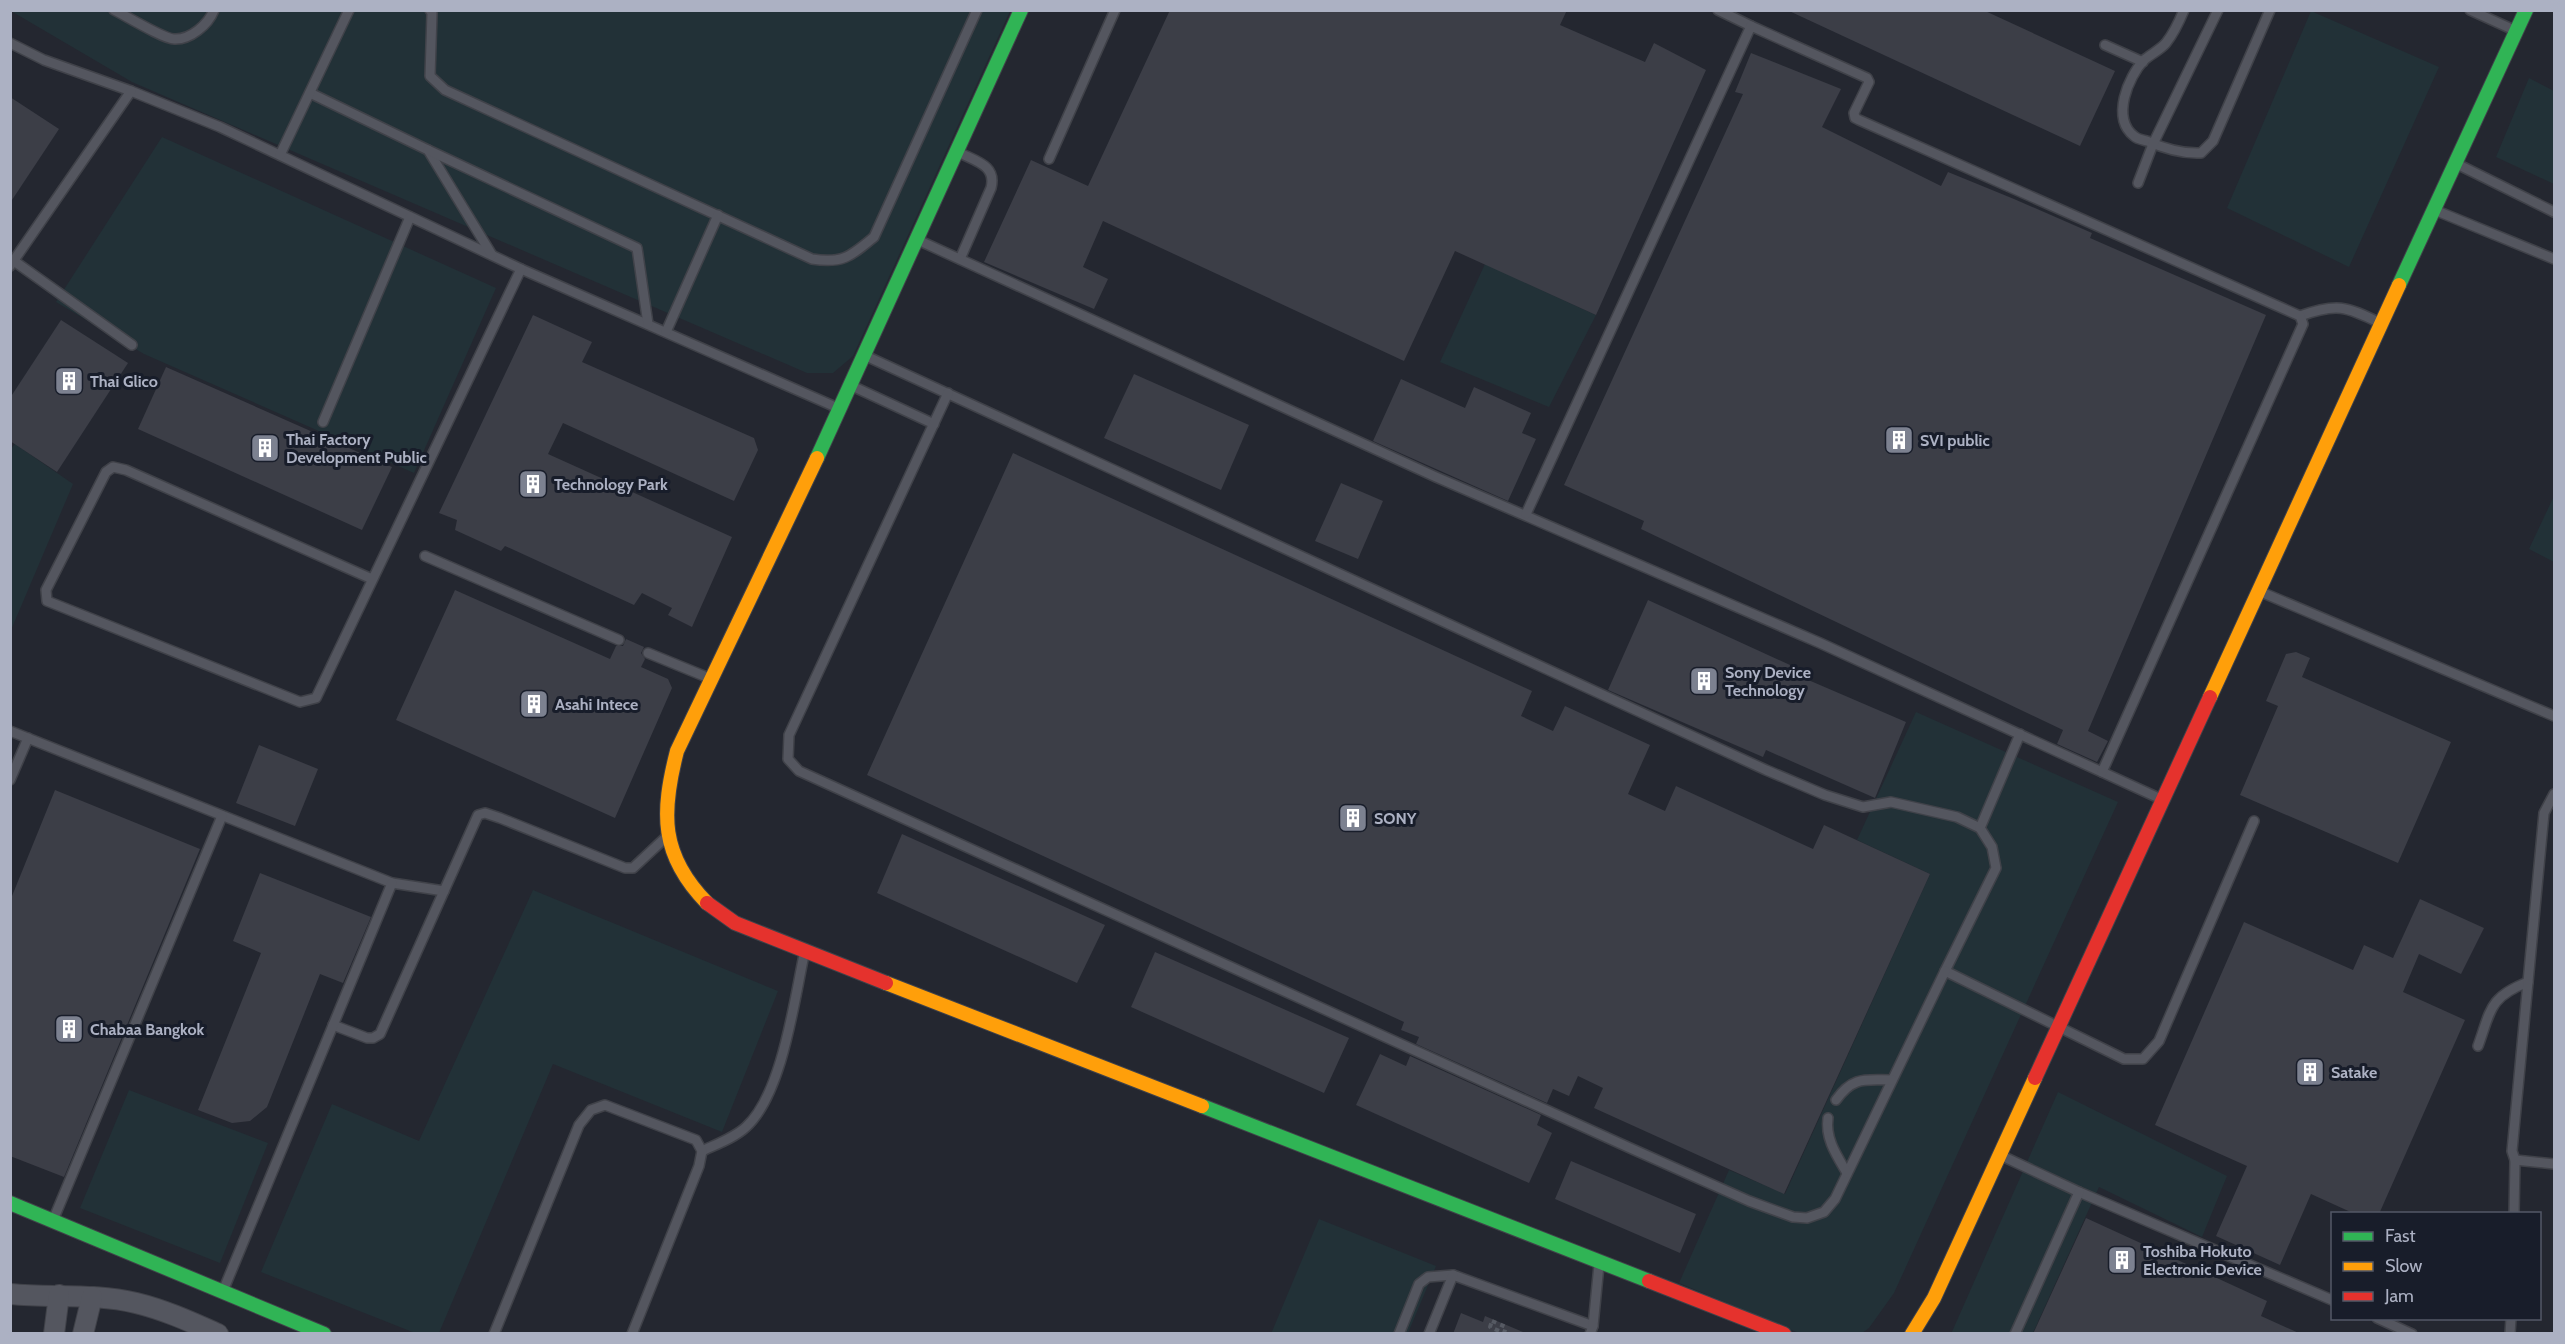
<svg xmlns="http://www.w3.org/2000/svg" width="2565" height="1344" viewBox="0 0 2565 1344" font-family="Cabin,sans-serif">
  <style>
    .green { fill: #223137 }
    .building { fill: #3c3e47 }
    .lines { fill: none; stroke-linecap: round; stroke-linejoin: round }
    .lane-casing { stroke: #404249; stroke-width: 12 }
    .street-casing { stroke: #404249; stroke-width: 22 }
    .fast-casing { stroke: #404249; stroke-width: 16 }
    .slow-casing { stroke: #404249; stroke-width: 16 }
    .jam-casing { stroke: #404249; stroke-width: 16 }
    .path { stroke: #565a63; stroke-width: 4; stroke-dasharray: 4.5 4.5; stroke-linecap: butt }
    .lane { stroke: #54565f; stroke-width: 9 }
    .street { stroke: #54565f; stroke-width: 20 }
    .fast { stroke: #30b455; stroke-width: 14 }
    .slow { stroke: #ff9f0a; stroke-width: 14 }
    .jam { stroke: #e5322d; stroke-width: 14 }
    .labels { text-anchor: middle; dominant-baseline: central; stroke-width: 6; stroke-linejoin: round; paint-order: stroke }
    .poi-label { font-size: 16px; font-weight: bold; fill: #acb1c3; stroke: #181d2a; text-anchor: start }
  </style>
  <rect width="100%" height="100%" fill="#242730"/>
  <g class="green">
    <polygon points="11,11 1010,11 853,356 833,373 807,373 132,82"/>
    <polygon points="2311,11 2439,67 2349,267 2227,208"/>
    <polygon points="2529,78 2554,91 2554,184 2496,157"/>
    <polygon points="162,137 496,288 414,473 144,354 56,302"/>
    <polygon points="1485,264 1596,315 1549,407 1440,362"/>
    <polygon points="15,444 73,484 11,630 10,450"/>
    <polygon points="2554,496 2554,562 2529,549"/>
    <polygon points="1916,712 2118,802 1894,1293 1869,1328 1862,1333 1799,1333 1679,1283 1729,1170 1785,1194 1930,874 1857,840"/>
    <polygon points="533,890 778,991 722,1132 553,1064 439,1333 415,1333 261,1272 332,1104 419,1141"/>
    <polygon points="129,1090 268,1143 220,1263 80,1208"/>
    <polygon points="2058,1092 2227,1176 2202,1237 2099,1187 2033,1333 1951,1334"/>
    <polygon points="1319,1219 1436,1266 1408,1333 1271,1334"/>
  </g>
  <g class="building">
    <polygon points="1170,10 1567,10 1560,25 1645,62 1654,43 1706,70 1596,315 1455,251 1404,361 1103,221 1083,267 1108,279 1094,309 984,262 1031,160 1088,186"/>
    <polygon points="1787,10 1983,10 2115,71 2080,146"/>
    <polygon points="1751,53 1841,89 1822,127 1941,186 1948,172 2014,199 2092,233 2090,238 2266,315 2088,731 2108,741 2097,762 2057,744 2063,730 1641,529 1644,521 1564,485 1743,94 1735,92"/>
    <polygon points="10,97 59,129 10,203"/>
    <polygon points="533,315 592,342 582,362 754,438 758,450 734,501 563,423 548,454 732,537 692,627 668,615 672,608 642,593 634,605 505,546 501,551 455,530 457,520 439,513"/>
    <polygon points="61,320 128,363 57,472 10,441 10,398"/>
    <polygon points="166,367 392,467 362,530 138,429"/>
    <polygon points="1134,374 1249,425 1221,490 1104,438"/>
    <polygon points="1401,379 1465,408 1474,387 1531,413 1522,433 1536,439 1508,501 1373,441"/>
    <polygon points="1013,453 1532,691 1521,716 1553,731 1565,706 1650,745 1628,794 1665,811 1676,786 1813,849 1824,825 1930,874 1784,1194 1594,1108 1603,1088 1578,1076 1569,1096 1553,1089 1547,1103 1416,1044 1419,1037 1401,1030 1404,1022 867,775"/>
    <polygon points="1341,483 1383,501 1358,559 1315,541"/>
    <polygon points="455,590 610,659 616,646 623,646 626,639 644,647 641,653 645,659 641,667 668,679 672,688 615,818 396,720"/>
    <polygon points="1648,600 1801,670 1799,676 1906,722 1875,798 1766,750 1763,757 1608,690"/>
    <polygon points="2296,652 2310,658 2302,677 2451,742 2398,863 2240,795 2278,706 2266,701 2286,654"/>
    <polygon points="259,745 318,769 295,826 236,803"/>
    <polygon points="55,790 200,849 64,1177 10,1156 10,901"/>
    <polygon points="902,834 1105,925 1077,983 877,893"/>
    <polygon points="260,873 371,917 343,983 320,974 267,1107 250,1121 232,1123 198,1110 261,953 233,941"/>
    <polygon points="2420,899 2484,928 2461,974 2419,954 2403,992 2465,1020 2379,1214 2355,1214 2311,1194 2280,1265 2216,1236 2247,1166 2155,1125 2244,922 2353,970 2364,945 2393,958"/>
    <polygon points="1155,952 1349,1038 1324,1093 1131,1007"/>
    <polygon points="1380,1054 1406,1066 1410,1056 1541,1115 1537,1125 1552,1133 1529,1183 1356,1105"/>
    <polygon points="1571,1161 1696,1214 1680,1253 1555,1199"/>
    <polygon points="2086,1218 2267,1301 2261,1316 2301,1334 2033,1334"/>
    <polygon points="1461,1313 1483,1322 1485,1316 1528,1334 1453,1334"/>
  </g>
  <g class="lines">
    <g class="lane-casing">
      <g id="lane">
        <path d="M114,10C126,16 164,39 174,39C190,40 208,25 214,10"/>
        <path d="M430,10L432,13L430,76L445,90L812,259C843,264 851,256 874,237L977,10"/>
        <polyline points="1718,10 1751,26"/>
        <path d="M2184,10C2179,22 2174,33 2166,43C2160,50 2151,54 2144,60C2128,77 2111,118 2134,136C2137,139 2143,140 2147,141C2163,148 2183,154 2201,153L2213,141L2270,10"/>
        <polyline points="2470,10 2514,30"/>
        <polyline points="10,43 44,60 131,91 220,127 521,269 838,408"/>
        <polyline points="2105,45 2143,62"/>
        <polyline points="310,93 428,150 492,255"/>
        <polyline points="428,150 637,248 648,324"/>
        <path d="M958,152C975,161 997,165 991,188L960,259"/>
        <polyline points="280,155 349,10"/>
        <polyline points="1049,159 1115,10"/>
        <polyline points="2457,164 2554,212"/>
        <polyline points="2138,183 2153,144 2218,10"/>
        <polyline points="2437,211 2554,259"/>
        <polyline points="920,241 1436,477 1820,643 2161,799"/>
        <polyline points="14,261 132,345"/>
        <polyline points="10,266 131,91"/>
        <path d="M2300,316C2336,303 2346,306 2380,323"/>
        <polyline points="666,332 718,215"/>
        <polyline points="866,356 1766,770 1825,795 1863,807 1891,802 1957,817 1980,828 1992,847 1996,868 1945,971 2124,1059 2143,1059 2159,1041 2254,821"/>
        <polyline points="852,386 934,424"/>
        <polyline points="948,393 789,735 788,759 799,771 1630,1148 1749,1201 1793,1217 1807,1218 1824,1212 1835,1199 1945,971"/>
        <polyline points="323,422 410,217"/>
        <polyline points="1526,514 1751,26 1867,78 1869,82 1854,113 1855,118 1859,120 2300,316 2303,324 2102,772"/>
        <polyline points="425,556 619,640"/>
        <polyline points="372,579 126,470 113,467 106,472 46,590 47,601 300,702 316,698 521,269"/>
        <polyline points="2261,592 2554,716"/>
        <polyline points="648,653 709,678"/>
        <polyline points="10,731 392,883 444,891"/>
        <polyline points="10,780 28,738"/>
        <polyline points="1980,828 2020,734"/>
        <polyline points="333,1025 367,1038 373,1038 380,1034 478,815 485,813 500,818 625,868 633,868 664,839"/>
        <path d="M2478,1046C2491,1010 2489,997 2528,982"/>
        <path d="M1836,1100C1853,1076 1865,1080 1892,1080"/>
        <path d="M1828,1118C1825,1139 1837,1156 1847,1173"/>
        <path d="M702,1151C717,1144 734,1138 746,1127C782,1094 794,1002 804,955"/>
        <polyline points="2002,1156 2079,1192 2332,1300"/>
        <polyline points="2515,1160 2554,1164"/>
        <polyline points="2514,1214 2515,1160 2512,1151 2544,813 2554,794"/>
        <polyline points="54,1218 222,816"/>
        <polyline points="223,1291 392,883"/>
        <polyline points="2377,1318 2412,1334"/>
        <polyline points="494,1334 579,1125 591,1110 605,1105 696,1140 702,1151 699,1166 632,1334"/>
        <polyline points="1399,1334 1419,1284 1428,1277 1453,1275 1593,1326"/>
        <polyline points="1429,1334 1453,1275"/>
        <polyline points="1590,1334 1593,1326 1599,1265"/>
        <polyline points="2015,1334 2079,1192"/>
        <polyline points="2510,1334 2511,1318"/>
      </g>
    </g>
    <g class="street-casing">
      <g id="street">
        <path d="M10,1294C52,1298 94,1293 136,1303C165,1310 191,1322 218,1334"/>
        <polyline points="54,1334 59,1295"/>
        <polyline points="83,1334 92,1297"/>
      </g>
    </g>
    <g class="fast-casing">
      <g id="fast">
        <polyline points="2399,285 2526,10"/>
        <polyline points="817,458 1021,10"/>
        <polyline points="1202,1106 1649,1281"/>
        <polyline points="10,1203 324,1334"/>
      </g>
    </g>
    <g class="slow-casing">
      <g id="slow">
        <polyline points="2210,697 2399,285"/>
        <path d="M707,903C660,855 661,813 677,751L817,458"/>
        <polyline points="886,983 1202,1106"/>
        <polyline points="1912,1334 1934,1298 2035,1078"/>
      </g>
    </g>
    <g class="jam-casing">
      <g id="jam">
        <polyline points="707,903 735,923 886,983"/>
        <polyline points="2035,1078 2210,697"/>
        <polyline points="1649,1281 1784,1334"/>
      </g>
    </g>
    <polygon class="path" points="1492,1321 1506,1327 1504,1333 1490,1327"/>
    <use href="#lane" class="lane"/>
    <use href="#street" class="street"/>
    <use href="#fast" class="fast"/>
    <use href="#slow" class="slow"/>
    <use href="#jam" class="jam"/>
  </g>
  <defs>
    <g id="building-square" transform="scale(1.5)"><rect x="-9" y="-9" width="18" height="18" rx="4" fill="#7c8190" stroke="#181d2a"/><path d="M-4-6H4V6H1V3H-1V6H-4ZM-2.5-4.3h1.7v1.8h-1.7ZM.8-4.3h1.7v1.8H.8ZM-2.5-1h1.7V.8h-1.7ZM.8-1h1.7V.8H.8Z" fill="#fff"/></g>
  </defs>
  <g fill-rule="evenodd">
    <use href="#building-square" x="69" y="381"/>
    <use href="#building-square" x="1899" y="440"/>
    <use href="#building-square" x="265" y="448"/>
    <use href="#building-square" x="533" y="484"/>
    <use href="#building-square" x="1704" y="681"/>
    <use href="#building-square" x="534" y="704"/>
    <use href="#building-square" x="1353" y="818"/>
    <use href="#building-square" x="69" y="1029"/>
    <use href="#building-square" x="2310" y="1072"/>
    <use href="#building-square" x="2122" y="1260"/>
  </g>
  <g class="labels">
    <g class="poi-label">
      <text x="90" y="381">Thai Glico</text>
      <text x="286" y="439">Thai Factory<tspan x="286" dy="18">Development Public</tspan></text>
      <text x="1920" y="440">SVI public</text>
      <text x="554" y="484">Technology Park</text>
      <text x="1725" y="672">Sony Device<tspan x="1725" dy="18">Technology</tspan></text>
      <text x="555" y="704">Asahi Intece</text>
      <text x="1374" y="818">SONY</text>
      <text x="90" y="1029">Chabaa Bangkok</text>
      <text x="2331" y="1072">Satake</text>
      <text x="2143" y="1251">Toshiba Hokuto<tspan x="2143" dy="18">Electronic Device</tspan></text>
    </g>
  </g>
  <rect width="2565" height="1344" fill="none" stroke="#acb1c3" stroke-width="24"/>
  <rect x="2331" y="1212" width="210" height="108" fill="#181d2a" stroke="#535867" stroke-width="1.5"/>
  <rect x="2343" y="1232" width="30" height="9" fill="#30b455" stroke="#535867" stroke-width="1.5"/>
  <text x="2385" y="1242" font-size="18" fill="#acb1c3">Fast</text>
  <rect x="2343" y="1262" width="30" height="9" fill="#ff9f0a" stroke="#535867" stroke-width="1.5"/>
  <text x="2385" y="1272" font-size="18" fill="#acb1c3">Slow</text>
  <rect x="2343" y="1292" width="30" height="9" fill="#e5322d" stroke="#535867" stroke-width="1.5"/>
  <text x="2385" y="1302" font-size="18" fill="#acb1c3">Jam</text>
</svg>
